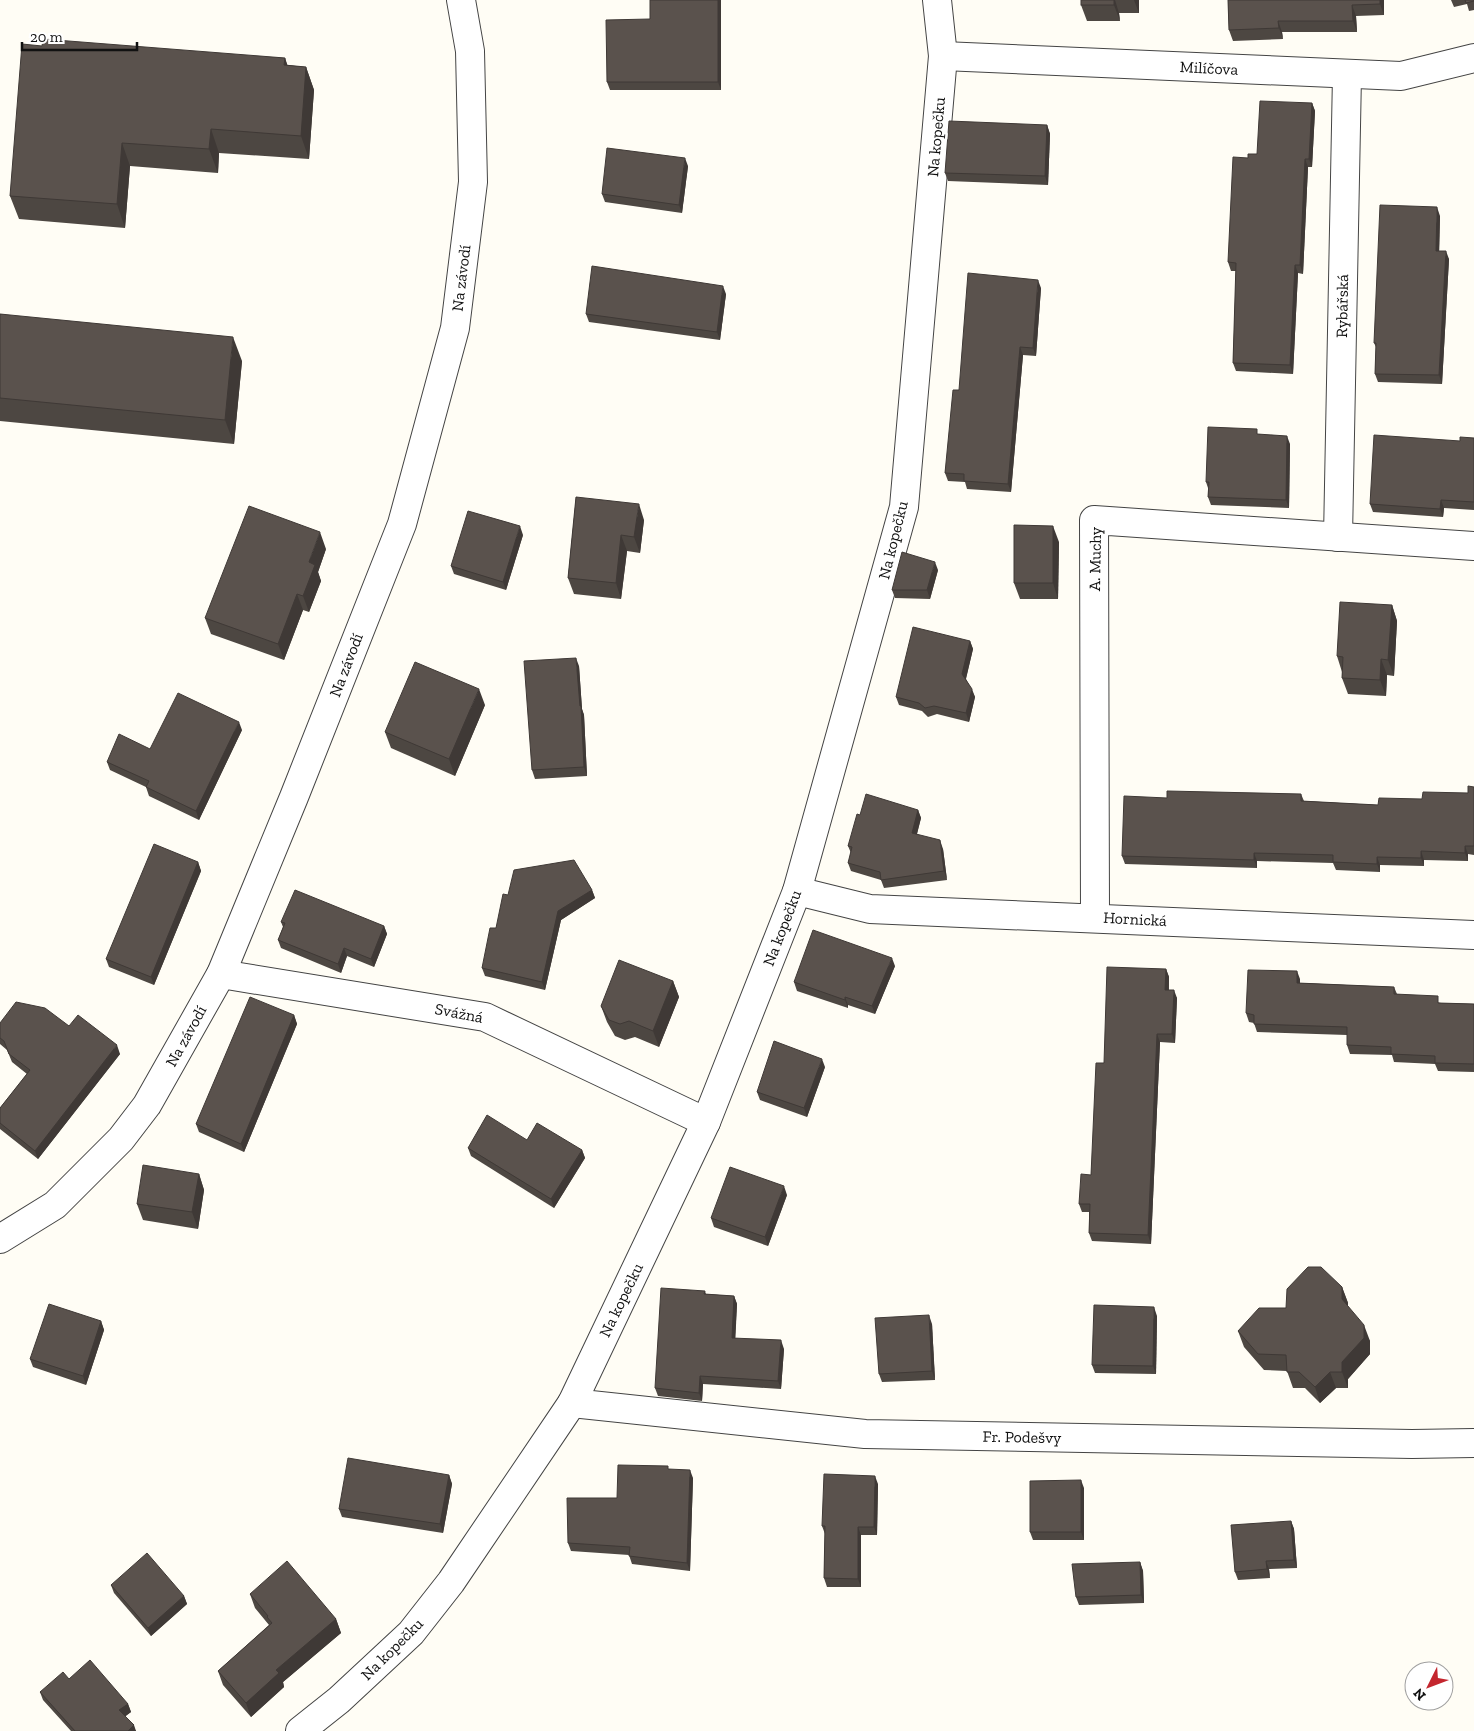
<svg xmlns="http://www.w3.org/2000/svg" width="1474" height="1731" viewBox="0 0 1474 1731" font-family="'Zilla Slab',serif">
  <style>
    .lines { fill: none; stroke-linecap: round; stroke-linejoin: round }
    .minor-casing { stroke: #444; stroke-width: 30 }
    .minor { stroke: #fff; stroke-width: 28 }
    .wall { fill: #4d4742 }
    .shaded-wall { fill: #3f3936 }
    .building { fill: #5a524d; stroke: #3f3936 }
    .labels { text-anchor: middle; dominant-baseline: central; stroke-width: 5; stroke-linejoin: round; paint-order: stroke }
    .street-label { font-size: 16px; fill: #111; stroke: #fff }
  </style>
  <rect width="100%" height="100%" fill="#fffdf5"/>
  <g class="lines">
    <g class="minor-casing">
      <g id="minor">
        <polyline points="943,56 1401,76 1474,58"/>
        <polyline points="1338,537 1347,75"/>
        <polyline points="797,891 870,909 1474,935"/>
        <polyline points="1095,917 1094,520 1474,546"/>
        <polyline points="221,974 485,1017 706,1122"/>
        <polyline points="0,1239 55,1205 121,1139 147,1105 221,974 294,797 402,524 455,328 473,182 470,51 461,0"/>
        <polyline points="572,1403 865,1434 1412,1444 1474,1443"/>
        <polyline points="300,1731 339,1700 411,1633 451,1582 572,1403 706,1122 797,891 904,507 943,56 937,0"/>
      </g>
    </g>
    <use href="#minor" class="minor"/>
  </g>
  <g class="wall">
    <polygon points="721,0 721,90 610,90 607,82 650,19"/>
    <polygon points="1081,0 1139,0 1139,13 1119,13 1120,21 1087,21 1081,5"/>
    <polygon points="1228,0 1384,0 1384,15 1356,16 1357,32 1282,32 1283,39 1233,41 1229,30"/>
    <polygon points="1451,0 1474,0 1474,10 1469,11 1467,4 1454,7"/>
    <polygon points="42,46 285,58 287,65 306,67 314,90 309,159 219,153 218,173 130,166 125,228 19,219 10,196"/>
    <polygon points="1312,103 1315,111 1312,167 1308,167 1303,274 1298,273 1293,374 1236,371 1233,363 1236,271 1231,271 1228,262 1248,158 1257,154"/>
    <polygon points="1047,125 1050,134 1048,185 948,181 945,173"/>
    <polygon points="688,166 682,213 605,202 602,194"/>
    <polygon points="1440,216 1439,251 1449,259 1442,384 1378,382 1375,374 1376,347 1374,343"/>
    <polygon points="1041,288 1036,356 1023,355 1011,492 967,489 965,482 948,481 945,473 959,390"/>
    <polygon points="726,294 720,340 589,322 586,314"/>
    <polygon points="0,314 242,361 234,444 0,421"/>
    <polygon points="1259,434 1290,444 1289,508 1211,505 1208,497 1208,488 1206,482"/>
    <polygon points="1474,438 1474,510 1444,508 1443,517 1373,512 1370,504 1460,441"/>
    <polygon points="576,497 644,520 640,553 627,551 621,599 574,594 568,578"/>
    <polygon points="523,535 506,590 454,574 451,566"/>
    <polygon points="1059,542 1058,599 1020,599 1014,583"/>
    <polygon points="326,549 318,572 321,581 309,612 303,610 284,660 211,634 205,618"/>
    <polygon points="938,570 930,599 895,598 892,590"/>
    <polygon points="1392,605 1397,621 1394,676 1387,675 1386,696 1348,694 1342,678 1342,672 1337,656"/>
    <polygon points="970,641 973,649 966,679 975,697 969,722 937,714 928,717 922,711 899,705 896,697"/>
    <polygon points="579,666 582,709 584,715 587,776 535,779 532,770"/>
    <polygon points="485,705 455,776 391,748 385,732"/>
    <polygon points="242,730 199,820 149,796 146,787 110,770 107,762 150,749"/>
    <polygon points="1474,787 1474,855 1468,854 1468,861 1424,860 1424,866 1380,865 1380,872 1336,870 1333,863 1257,861 1257,868 1125,864 1122,856 1167,798 1301,794 1304,801 1378,805 1468,793"/>
    <polygon points="918,810 921,818 917,834 943,849 947,880 884,888 881,880 851,871 848,863 851,853 848,846 860,815"/>
    <polygon points="198,862 201,871 154,985 109,967 106,959"/>
    <polygon points="592,890 595,898 561,920 545,990 485,976 482,968 508,895"/>
    <polygon points="281,922 384,926 387,934 374,967 347,956 341,973 281,948 278,940 283,927"/>
    <polygon points="895,966 875,1014 848,1005 848,1008 797,991 794,982"/>
    <polygon points="1166,969 1169,977 1169,990 1177,998 1175,1043 1160,1042 1151,1244 1092,1241 1089,1233 1089,1212 1082,1212 1079,1204 1091,1175 1104,1063"/>
    <polygon points="1300,979 1300,983 1394,987 1397,994 1441,1003 1474,1004 1474,1072 1438,1071 1435,1064 1394,1062 1392,1055 1350,1054 1347,1045 1347,1035 1257,1032 1254,1023 1249,1022 1246,1013"/>
    <polygon points="673,981 679,997 659,1047 635,1037 625,1040 615,1036 607,1022 601,1006"/>
    <polygon points="294,1015 297,1024 244,1152 199,1132 196,1124"/>
    <polygon points="0,1023 69,1026 120,1054 38,1159 0,1129 0,1108 27,1074 12,1062 7,1050 0,1044"/>
    <polygon points="825,1067 807,1117 760,1100 757,1092"/>
    <polygon points="527,1140 582,1150 585,1158 554,1208 471,1156 468,1148"/>
    <polygon points="199,1174 204,1190 198,1229 143,1220 137,1204"/>
    <polygon points="787,1195 768,1246 714,1227 711,1218"/>
    <polygon points="1342,1287 1348,1303 1348,1306 1370,1341 1370,1354 1348,1379 1348,1388 1336,1388 1320,1403 1305,1388 1293,1388 1287,1371 1264,1370 1244,1347 1238,1331 1286,1308"/>
    <polygon points="705,1291 706,1294 734,1296 737,1304 735,1338 784,1349 781,1389 703,1384 702,1401 658,1396 655,1388"/>
    <polygon points="1157,1316 1156,1374 1095,1373 1092,1365"/>
    <polygon points="101,1321 104,1330 86,1385 33,1367 30,1359"/>
    <polygon points="932,1324 935,1380 882,1382 879,1374"/>
    <polygon points="669,1469 693,1478 690,1571 632,1564 629,1555 571,1551 568,1543 617,1498"/>
    <polygon points="449,1475 452,1484 443,1533 342,1517 339,1509"/>
    <polygon points="878,1484 877,1535 861,1535 861,1587 827,1587 824,1578 825,1534 822,1526"/>
    <polygon points="1084,1488 1084,1540 1033,1540 1030,1532"/>
    <polygon points="1291,1521 1294,1529 1297,1568 1269,1569 1270,1578 1238,1580 1235,1572"/>
    <polygon points="1140,1562 1143,1571 1144,1603 1079,1605 1076,1597"/>
    <polygon points="111,1585 184,1596 187,1604 151,1636 114,1593"/>
    <polygon points="250,1594 336,1619 341,1633 283,1682 284,1687 251,1717 223,1685 218,1671 269,1625 255,1608"/>
    <polygon points="69,1679 128,1704 131,1712 125,1716 136,1731 71,1731 43,1700 40,1692"/>
  </g>
  <g class="shaded-wall">
    <polygon points="718,0 721,0 721,90 718,82"/>
    <polygon points="1114,0 1115,0 1119,13 1120,21 1114,5"/>
    <polygon points="1134,0 1139,0 1139,13"/>
    <polygon points="1380,0 1384,0 1384,15 1380,4"/>
    <polygon points="1352,5 1356,16 1357,32 1353,21"/>
    <polygon points="1278,21 1282,32 1283,39 1279,28"/>
    <polygon points="285,58 293,81 284,65"/>
    <polygon points="306,67 314,90 309,159 301,136"/>
    <polygon points="1312,103 1315,111 1312,167 1309,159"/>
    <polygon points="1047,125 1050,134 1048,185 1045,176"/>
    <polygon points="211,129 219,153 218,173 209,149"/>
    <polygon points="122,143 130,166 125,228 117,204"/>
    <polygon points="685,158 688,166 682,213 679,205"/>
    <polygon points="1305,159 1308,167 1303,274 1300,265"/>
    <polygon points="1437,207 1440,216 1439,259 1436,251"/>
    <polygon points="1446,251 1449,259 1442,384 1439,375"/>
    <polygon points="1295,265 1298,273 1293,374 1290,365"/>
    <polygon points="1038,280 1041,288 1036,356 1033,348"/>
    <polygon points="723,286 726,294 720,340 717,332"/>
    <polygon points="233,337 242,361 234,444 225,420"/>
    <polygon points="1020,347 1023,355 1011,492 1008,484"/>
    <polygon points="1287,436 1290,444 1289,508 1286,500"/>
    <polygon points="1441,500 1444,508 1443,517 1440,509"/>
    <polygon points="639,504 644,520 640,553 634,537"/>
    <polygon points="520,526 523,535 506,590 503,582"/>
    <polygon points="1053,526 1059,542 1058,599 1053,583"/>
    <polygon points="320,532 326,549 318,572 321,581 309,612 303,596 309,562"/>
    <polygon points="621,535 627,551 621,599 616,583"/>
    <polygon points="935,562 938,570 930,599 927,590"/>
    <polygon points="297,594 303,610 284,660 278,644"/>
    <polygon points="1392,605 1397,621 1394,676 1388,660"/>
    <polygon points="970,641 973,649 965,682 962,674"/>
    <polygon points="576,658 579,666 582,709 584,715 587,776 584,767"/>
    <polygon points="1381,659 1387,675 1386,696 1380,680"/>
    <polygon points="479,689 485,705 455,776 449,759"/>
    <polygon points="972,689 975,697 969,722 966,713"/>
    <polygon points="239,722 242,730 199,820 196,811"/>
    <polygon points="918,810 921,818 915,841 912,833"/>
    <polygon points="940,840 943,849 947,880 944,871"/>
    <polygon points="1465,846 1468,854 1468,861 1465,853"/>
    <polygon points="1421,851 1424,860 1424,866 1421,858"/>
    <polygon points="1254,853 1257,861 1257,868 1254,860"/>
    <polygon points="1377,857 1380,865 1380,872 1377,864"/>
    <polygon points="198,862 201,871 154,985 151,977"/>
    <polygon points="592,890 595,898 561,920 545,990 542,982 558,911"/>
    <polygon points="384,926 387,934 374,967 371,959"/>
    <polygon points="344,948 347,956 341,973 338,964"/>
    <polygon points="892,958 895,966 875,1014 872,1006"/>
    <polygon points="1166,969 1169,977 1168,998 1165,990"/>
    <polygon points="1297,971 1300,979 1300,991 1297,983"/>
    <polygon points="673,981 679,997 659,1047 653,1031"/>
    <polygon points="1174,990 1177,998 1175,1043 1172,1034"/>
    <polygon points="845,997 848,1005 848,1008 845,1000"/>
    <polygon points="294,1015 297,1024 244,1152 241,1144"/>
    <polygon points="1157,1034 1160,1042 1151,1244 1148,1235"/>
    <polygon points="117,1045 120,1054 38,1159 35,1151"/>
    <polygon points="822,1059 825,1067 807,1117 804,1108"/>
    <polygon points="582,1150 585,1158 554,1208 551,1199"/>
    <polygon points="199,1174 204,1190 198,1229 192,1212"/>
    <polygon points="784,1186 787,1195 768,1246 765,1237"/>
    <polygon points="1342,1287 1348,1303 1348,1316 1342,1299"/>
    <polygon points="734,1296 737,1304 735,1346 732,1338"/>
    <polygon points="1154,1307 1157,1316 1156,1374 1153,1366"/>
    <polygon points="929,1315 932,1324 935,1380 932,1371"/>
    <polygon points="101,1321 104,1330 86,1385 83,1376"/>
    <polygon points="1364,1325 1370,1341 1370,1354 1348,1379 1348,1388 1342,1372 1342,1362"/>
    <polygon points="781,1340 784,1349 781,1389 778,1381"/>
    <polygon points="1330,1372 1336,1388 1320,1403 1315,1387"/>
    <polygon points="700,1376 703,1384 702,1401 699,1393"/>
    <polygon points="690,1470 693,1478 690,1571 687,1563"/>
    <polygon points="449,1475 452,1484 443,1533 440,1524"/>
    <polygon points="875,1476 878,1484 877,1535 874,1527"/>
    <polygon points="1081,1480 1084,1488 1084,1540 1081,1532"/>
    <polygon points="1291,1521 1294,1529 1297,1568 1294,1560"/>
    <polygon points="858,1527 861,1535 861,1587 858,1579"/>
    <polygon points="1266,1561 1269,1569 1270,1578 1267,1569"/>
    <polygon points="1140,1562 1143,1571 1144,1603 1141,1595"/>
    <polygon points="184,1596 187,1604 151,1636 148,1628"/>
    <polygon points="336,1619 341,1633 283,1682 284,1687 251,1717 246,1703 276,1670"/>
    <polygon points="128,1704 131,1712 122,1719 119,1710"/>
    <polygon points="134,1725 136,1731 128,1731"/>
  </g>
  <g class="building">
    <polygon points="650,0 718,0 718,82 607,82 606,20 650,19"/>
    <rect x="1081" y="0" width="33" height="5"/>
    <polygon points="1228,0 1380,0 1380,4 1352,5 1353,21 1278,21 1279,28 1229,30"/>
    <polygon points="1465,0 1474,0 1474,1 1466,3"/>
    <polygon points="43,39 285,58 284,65 306,67 301,136 211,129 209,149 122,143 117,204 10,196 22,44 42,46"/>
    <polygon points="1260,101 1312,103 1309,159 1305,159 1300,265 1295,265 1290,365 1233,363 1236,263 1228,262 1233,157 1248,158 1248,154 1257,154"/>
    <polygon points="949,121 1047,125 1045,176 945,173"/>
    <polygon points="607,148 685,158 679,205 602,194"/>
    <polygon points="1380,205 1437,207 1436,251 1446,251 1439,375 1375,374 1376,343 1374,343"/>
    <polygon points="592,266 723,286 717,332 586,314"/>
    <polygon points="968,273 1038,280 1033,348 1020,347 1008,484 964,481 964,474 945,473 953,390 959,390"/>
    <polygon points="0,314 233,337 225,420 0,398"/>
    <polygon points="1208,427 1257,429 1257,434 1287,436 1286,500 1208,497 1209,482 1206,482"/>
    <polygon points="1374,435 1460,441 1460,437 1474,438 1474,502 1441,500 1440,509 1370,504"/>
    <polygon points="576,497 639,504 634,537 621,535 616,583 568,578"/>
    <polygon points="249,506 320,532 309,562 315,565 303,596 297,594 278,644 205,618"/>
    <polygon points="468,511 520,526 503,582 451,566"/>
    <polygon points="1014,525 1053,526 1053,583 1014,583"/>
    <polygon points="902,552 935,562 927,590 892,590"/>
    <polygon points="1340,602 1392,605 1388,660 1381,659 1380,680 1342,678 1343,657 1337,656"/>
    <polygon points="913,627 970,641 962,674 972,689 966,713 934,706 925,708 919,703 896,697"/>
    <polygon points="576,658 580,706 581,706 584,767 532,770 524,661"/>
    <polygon points="415,662 479,689 449,759 385,732"/>
    <polygon points="178,693 239,722 196,811 146,787 149,781 107,762 119,734 150,749"/>
    <polygon points="1468,786 1474,787 1474,846 1465,846 1465,853 1421,851 1421,858 1377,857 1377,864 1333,862 1333,855 1254,853 1254,860 1122,856 1124,796 1167,798 1167,791 1301,794 1301,801 1378,805 1379,798 1422,799 1423,792 1468,793"/>
    <polygon points="866,794 918,810 912,833 940,840 944,871 881,880 880,872 848,863 852,847 848,846 857,814 860,815"/>
    <polygon points="154,844 198,862 151,977 106,959"/>
    <polygon points="574,860 592,890 558,911 542,982 482,968 490,928 496,928 503,894 508,895 514,870"/>
    <polygon points="295,890 384,926 371,959 344,948 338,964 278,940 285,923 281,922"/>
    <polygon points="813,930 892,958 872,1006 845,997 845,1000 794,982"/>
    <polygon points="619,960 673,981 653,1031 629,1021 620,1024 609,1020 601,1006"/>
    <polygon points="1107,967 1166,969 1165,990 1174,990 1172,1034 1157,1034 1148,1235 1089,1233 1090,1204 1079,1204 1081,1174 1091,1175 1096,1063 1104,1063"/>
    <polygon points="1248,970 1297,971 1297,983 1394,987 1394,994 1438,996 1438,1003 1474,1004 1474,1064 1435,1063 1435,1056 1391,1054 1391,1047 1347,1045 1347,1027 1254,1024 1254,1015 1246,1013"/>
    <polygon points="250,997 294,1015 241,1144 196,1124"/>
    <polygon points="16,1002 45,1008 69,1026 78,1015 117,1045 35,1151 0,1123 0,1108 30,1070 9,1054 4,1041 0,1038 0,1023"/>
    <polygon points="774,1041 822,1059 804,1108 757,1092"/>
    <polygon points="487,1115 527,1140 537,1123 582,1150 551,1199 468,1148"/>
    <polygon points="143,1165 199,1174 192,1212 137,1204"/>
    <polygon points="730,1167 784,1186 765,1237 711,1218"/>
    <polygon points="1308,1267 1321,1267 1342,1287 1342,1299 1364,1325 1364,1338 1342,1362 1342,1372 1330,1372 1315,1387 1299,1372 1287,1372 1286,1355 1258,1354 1238,1331 1259,1308 1286,1308 1287,1289"/>
    <polygon points="661,1288 705,1291 704,1294 734,1296 732,1338 781,1340 778,1381 700,1376 699,1393 655,1388"/>
    <polygon points="49,1304 101,1321 83,1376 30,1359"/>
    <polygon points="1094,1305 1154,1307 1153,1366 1092,1365"/>
    <polygon points="929,1315 932,1371 879,1374 875,1318"/>
    <polygon points="348,1458 449,1475 440,1524 339,1509"/>
    <polygon points="618,1465 668,1466 668,1469 690,1470 687,1563 629,1556 630,1547 568,1543 567,1498 617,1498"/>
    <polygon points="824,1474 875,1476 874,1527 858,1527 858,1579 824,1578 825,1526 822,1526"/>
    <polygon points="1081,1480 1081,1532 1030,1532 1030,1481"/>
    <polygon points="1291,1521 1294,1560 1266,1561 1267,1569 1235,1572 1231,1525"/>
    <polygon points="147,1553 184,1596 148,1628 111,1585"/>
    <polygon points="287,1561 336,1619 276,1670 279,1673 246,1703 218,1671 272,1623 267,1617 268,1616 250,1594"/>
    <polygon points="1140,1562 1141,1595 1076,1597 1072,1564"/>
    <polygon points="90,1660 128,1704 119,1710 134,1725 128,1731 75,1731 40,1692 63,1672 69,1679"/>
  </g>
  <g class="labels">
    <g class="street-label">
      <text transform="translate(1209 68) rotate(3)">Milíčova</text>
      <text transform="translate(936 137) rotate(-85)">Na kopečku</text>
      <text transform="translate(461 278) rotate(-83)">Na závodí</text>
      <text transform="translate(1342 306) rotate(-89)">Rybářská</text>
      <text transform="translate(893 540) rotate(-76)">Na kopečku</text>
      <text transform="translate(1095 559) rotate(-89)">A. Muchy</text>
      <text transform="translate(346 665) rotate(-69)">Na závodí</text>
      <text transform="translate(1135 919) rotate(3)">Hornická</text>
      <text transform="translate(782 928) rotate(-69)">Na kopečku</text>
      <text transform="translate(459 1013) rotate(11)">Svážná</text>
      <text transform="translate(186 1036) rotate(-61)">Na závodí</text>
      <text transform="translate(621 1300) rotate(-64)">Na kopečku</text>
      <text transform="translate(1022 1437) rotate(1)">Fr. Podešvy</text>
      <text transform="translate(392 1649) rotate(-45)">Na kopečku</text>
    </g>
  </g>
  <g transform="translate(1429 1686) rotate(228)"><circle r="24" fill="#ffffff" stroke="#a0a0a0"/>
  <path d="M0-4L9 19L0 12L-9 19Z" fill="#c4262e"/>
  <text y="-8" font-size="14" font-weight="bold" text-anchor="middle" fill="#111111">N</text>
  </g>
  <path d="M22 42v8h115v-8" fill="none" stroke="#111111" stroke-width="2.5"/>
  <text x="30" y="42" font-size="15" fill="#111111" stroke="#ffffff" stroke-width="4" paint-order="stroke">20 m</text>
</svg>
